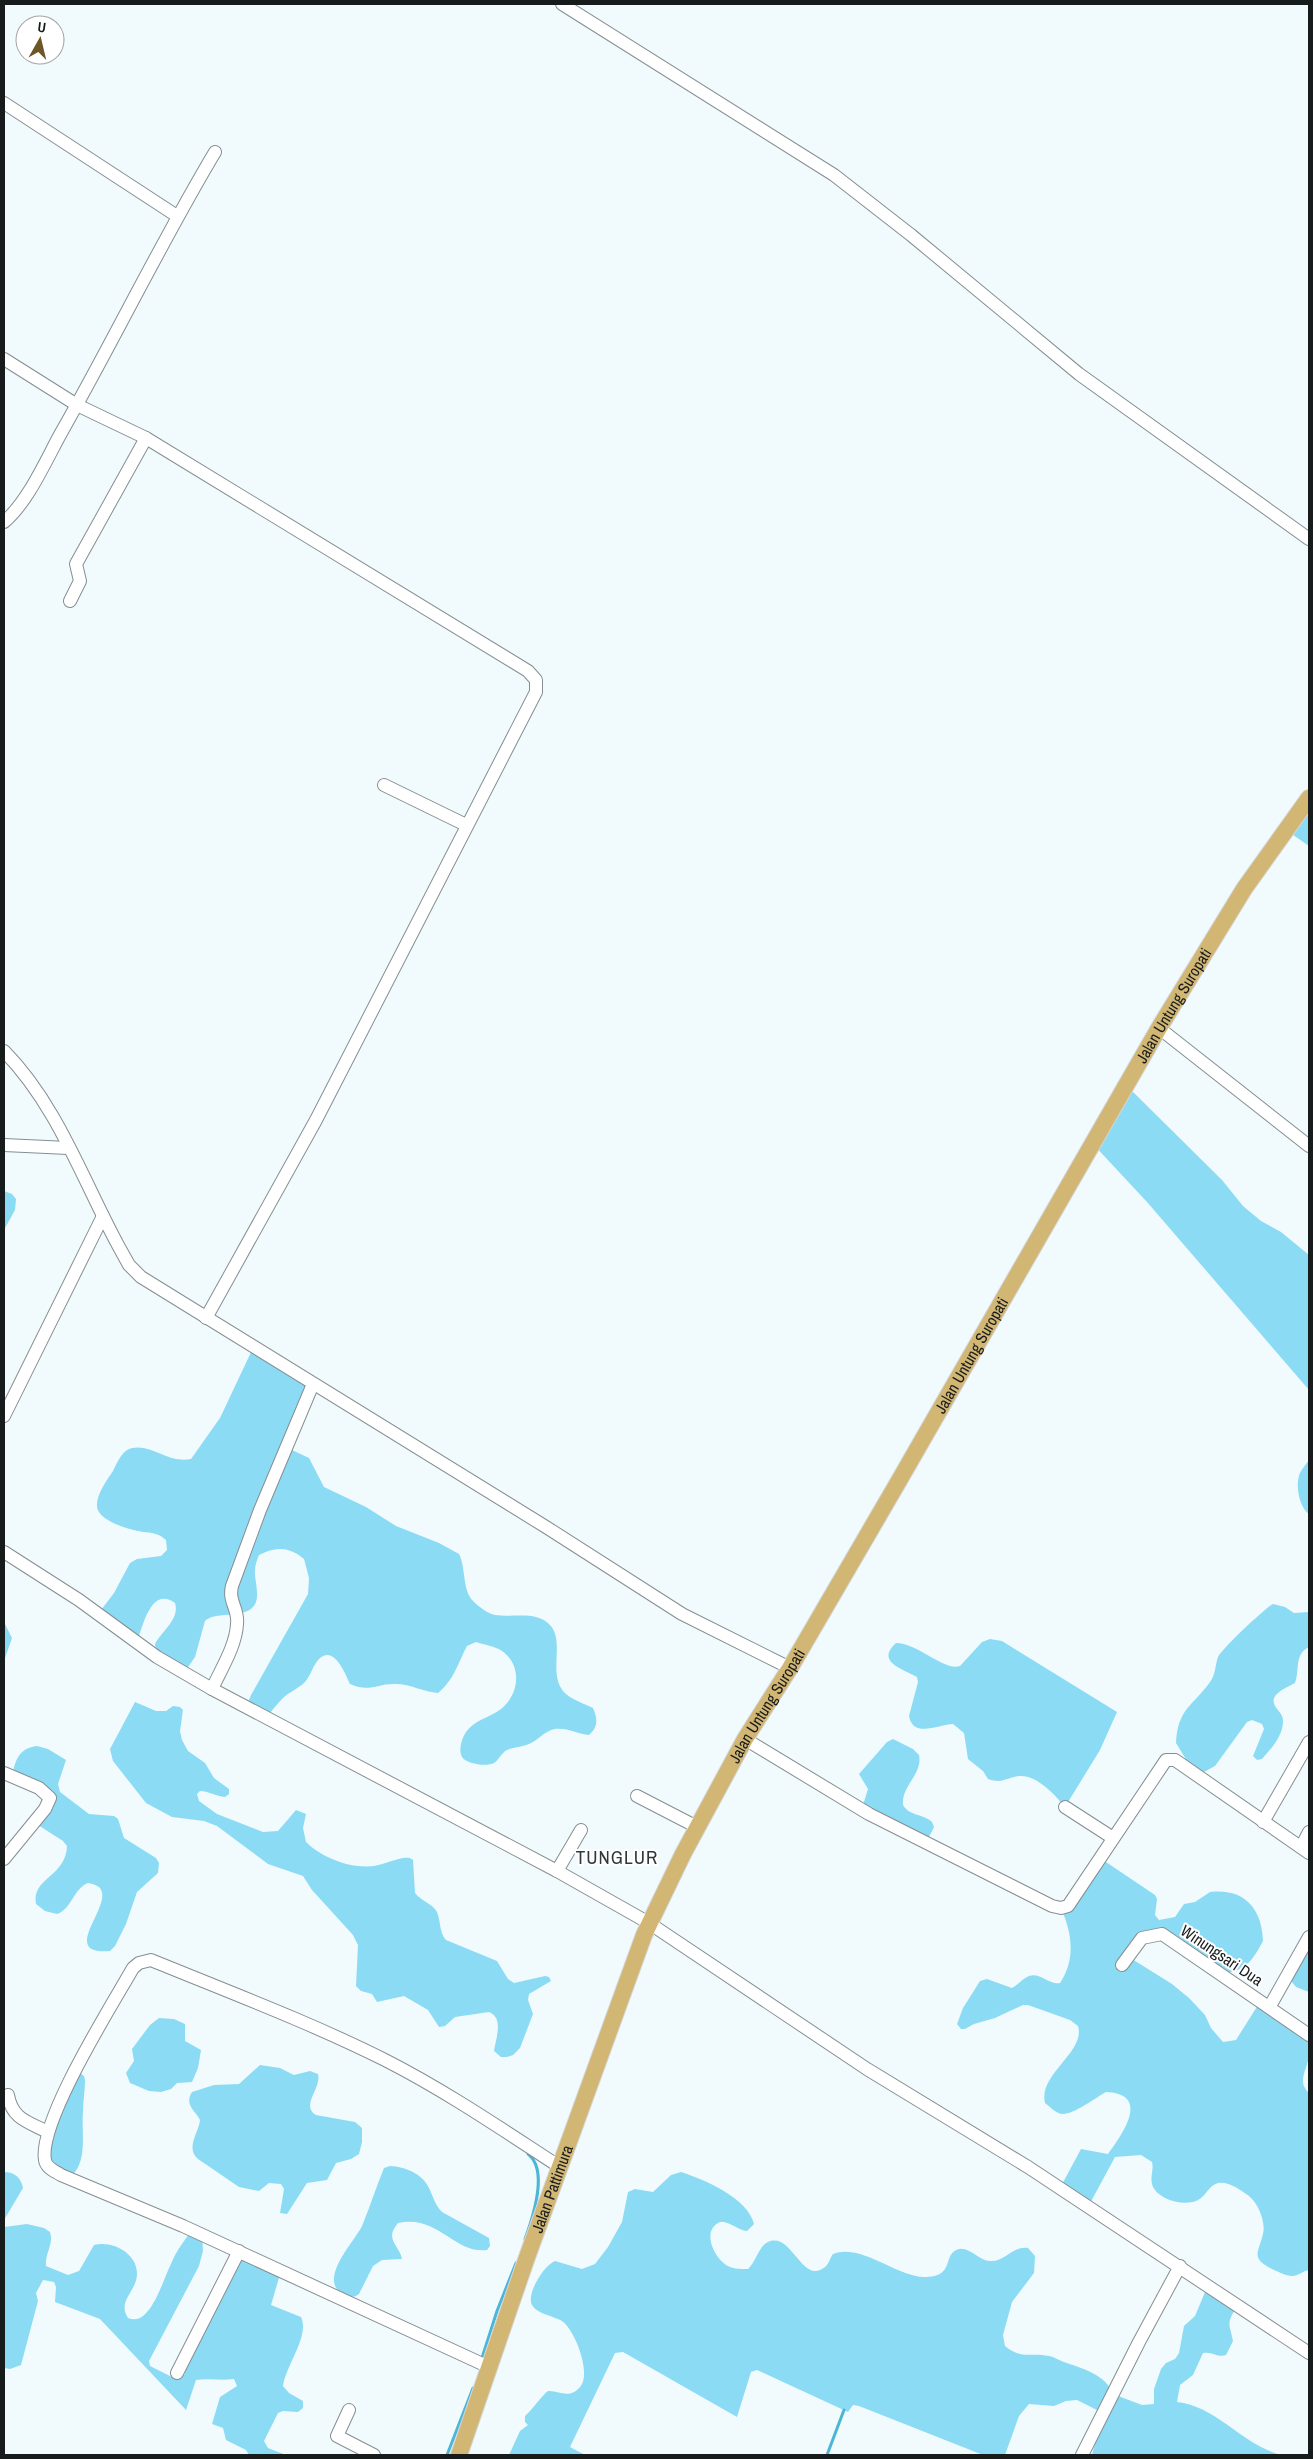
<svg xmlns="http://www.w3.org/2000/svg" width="1313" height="2459" viewBox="0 0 1313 2459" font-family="'Archivo Narrow',sans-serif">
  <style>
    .green { fill: #8bdbf5 }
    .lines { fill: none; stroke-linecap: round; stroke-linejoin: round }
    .stream { stroke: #4db6d6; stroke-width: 3 }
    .minor-casing { stroke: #858e91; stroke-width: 14 }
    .major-casing { stroke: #d5d6d6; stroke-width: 18 }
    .minor { stroke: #fff; stroke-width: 12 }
    .major { stroke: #d1b674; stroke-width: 16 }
    .labels { text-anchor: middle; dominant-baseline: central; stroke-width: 4; stroke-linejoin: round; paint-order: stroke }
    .street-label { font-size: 16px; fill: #181b1c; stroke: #fff }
    .quarter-label { font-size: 19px; letter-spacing: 1px; fill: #30383b; stroke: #fff }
  </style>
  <rect width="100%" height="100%" fill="#f1fbfe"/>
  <g class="green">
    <polygon points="1309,798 1309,846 1286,830"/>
    <polygon points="1126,1085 1222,1180 1243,1206 1261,1221 1281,1232 1309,1255 1309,1390 1147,1202 1092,1143"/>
    <polygon points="4,1191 12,1194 16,1199 15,1210 4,1230"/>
    <path d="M253,1348L313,1384L292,1450L309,1458L324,1487L366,1507L396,1526L439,1543L459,1554C466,1567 462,1590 473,1601C478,1606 488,1614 495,1615C513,1618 536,1610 550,1625C566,1642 546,1676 566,1694C573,1700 585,1704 593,1708C598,1719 598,1727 589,1735C578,1734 566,1727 555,1729C544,1731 539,1740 529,1744C522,1747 514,1747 507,1750C501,1753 499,1760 494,1763C487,1767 466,1764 462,1757C458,1750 462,1738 466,1732C474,1720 491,1717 501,1709C520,1694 522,1665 502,1651C495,1646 484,1645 476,1642L467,1646C458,1663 454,1680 438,1693C424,1692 410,1684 396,1684C377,1683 370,1693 350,1684C346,1675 334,1644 319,1659C313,1665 311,1675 305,1682C298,1689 289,1692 283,1698C278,1703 274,1708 270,1713L246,1707L251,1695L308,1594L309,1578L304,1559C290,1547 276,1546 259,1555C257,1560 255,1565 255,1570C254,1585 266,1607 242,1613C231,1616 214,1613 205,1621L195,1657L184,1673L157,1657L155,1644C162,1631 180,1619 175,1603C151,1586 143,1626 137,1642L98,1614L114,1593L130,1563L137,1559L161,1556L167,1550L166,1540C158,1532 149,1533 138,1531C127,1529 97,1520 97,1506C96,1495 107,1480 113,1471C117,1463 122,1450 132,1448C153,1444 169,1464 191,1459L220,1418Z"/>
    <path d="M1309,1460V1514C1299,1507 1295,1484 1300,1473C1302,1469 1306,1464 1309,1460Z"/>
    <path d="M1273,1604L1285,1607L1294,1613L1309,1612V1647C1294,1654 1300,1670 1295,1683C1284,1689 1265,1696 1278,1710C1281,1714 1283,1716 1283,1721C1283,1736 1271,1749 1262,1759L1257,1760L1253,1756L1264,1729L1262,1724L1252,1720L1247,1722L1215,1766L1202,1773L1187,1761L1176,1743C1178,1708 1192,1707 1210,1682C1216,1674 1215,1665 1218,1657C1221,1650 1265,1608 1273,1604Z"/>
    <polygon points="4,1622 12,1638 4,1661"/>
    <path d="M990,1639L1002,1641L1117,1712L1100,1750L1065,1807C1054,1794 1034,1771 1014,1777C1003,1780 1000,1783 988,1779L983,1771L968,1759L964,1733L953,1724C940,1724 913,1739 909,1716L918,1682L917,1677C903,1669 875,1662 896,1643C918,1643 945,1672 960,1666L982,1642Z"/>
    <path d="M135,1702L156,1711H166L173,1706L180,1707L183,1710L180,1731L182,1740L188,1751L205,1763L214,1778L229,1789V1794L225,1797C216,1796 208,1791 200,1791L197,1794L199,1801L217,1814L263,1832L278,1831L296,1810L306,1814L303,1828L306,1842C322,1858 351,1869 374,1866C385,1865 406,1853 413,1860L415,1893C421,1901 432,1903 437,1912C441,1922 439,1932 446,1940L497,1961L508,1979L514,1983L545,1976L549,1977L551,1981L529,1994L528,2000L533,2014L520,2048L513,2055L507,2057H501L494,2051C496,2038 504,2018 489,2012L455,2017L445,2026L439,2027L428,2010L404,1996L377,2002L372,1994L361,1991L356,1986L358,1945L353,1935L312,1890L303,1876L268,1864L217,1826L204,1821L172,1817L146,1803L113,1761L110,1749Z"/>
    <path d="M893,1739L913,1749L919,1755C923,1774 901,1786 903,1805C909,1816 924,1814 932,1822L934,1827L928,1839L863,1805L868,1789L859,1774L887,1742Z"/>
    <path d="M37,1746L48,1749L66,1760L58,1784L60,1792L89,1814L114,1816L118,1819L124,1838L156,1858L159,1863L158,1873L137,1892L126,1924L115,1946L110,1951C49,1956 134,1889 88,1883C73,1889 72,1909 57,1914L45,1911L36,1904C31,1878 66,1877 67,1846L63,1841L38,1825L49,1798L12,1777C15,1760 19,1748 37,1746Z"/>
    <path d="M1100,1858L1155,1895L1157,1899L1155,1915L1159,1920L1175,1917L1184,1904L1195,1902L1210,1892C1245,1888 1262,1909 1263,1941C1254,1958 1245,1973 1225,1972L1150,1934L1132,1959L1172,1984L1189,1998L1205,2015L1211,2028L1223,2042L1236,2040L1258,2005L1309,2035C1309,2041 1310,2049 1309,2055C1308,2069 1296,2081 1309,2093V2270C1303,2271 1298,2276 1292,2276C1286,2276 1279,2272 1274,2270C1250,2258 1258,2254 1263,2234C1266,2222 1258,2203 1249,2196C1241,2190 1228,2181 1218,2183C1209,2185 1206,2196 1198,2200C1186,2207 1156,2200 1152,2184C1150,2177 1154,2169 1152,2162L1141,2155L1115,2157L1088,2207L1060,2188L1081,2149L1108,2154C1123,2133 1151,2094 1106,2092C1097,2097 1073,2115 1062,2114C1056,2113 1050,2107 1045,2103C1038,2074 1086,2052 1078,2026L1070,2020L1028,2005H1023L995,2018L974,2024L965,2029H961L957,2024L963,2008L980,1981L987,1979L1012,1988C1018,1985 1023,1978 1029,1976C1040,1972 1049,1985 1060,1983C1076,1959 1072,1933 1061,1908Z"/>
    <polygon points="1309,1937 1309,1992 1296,1987 1291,1981"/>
    <polygon points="159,2018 174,2019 185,2024 185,2041 201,2050 198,2068 192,2082 177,2083 171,2089 161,2092 149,2091 130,2083 126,2073 134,2061 132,2049 150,2025"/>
    <path d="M260,2065L280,2068L294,2075L310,2071L318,2074C322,2088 300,2105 316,2115L355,2122L362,2128V2142L359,2154L351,2159L336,2163L327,2180L307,2183L287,2214L280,2213L284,2189L281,2184L269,2183L259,2191L239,2187L198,2159C185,2148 199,2132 200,2120C195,2110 184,2105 192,2092L214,2085L239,2084Z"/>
    <path d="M76,2070L84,2076L85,2080C85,2091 83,2101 83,2112C81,2133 89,2163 69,2178L48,2167V2132Z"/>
    <path d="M390,2166C405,2167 422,2173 429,2188C433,2196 435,2205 442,2212L489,2238L490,2246L487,2250C454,2254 438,2214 398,2223C384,2240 399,2244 402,2259L382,2260L373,2266L359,2294C354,2298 350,2297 345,2295C315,2282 355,2241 362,2226C370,2207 376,2187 384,2168Z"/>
    <path d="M4,2172C15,2172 21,2178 23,2188L4,2220Z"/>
    <path d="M681,2172C705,2180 748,2198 754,2224L747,2231C738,2231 726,2218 718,2223C701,2233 716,2260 728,2266C733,2269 741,2269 748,2269C756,2262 759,2246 768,2242C792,2231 802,2286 825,2267C829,2264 830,2258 833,2254C861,2243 897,2277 924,2277C957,2277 941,2254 959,2249C970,2247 979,2261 990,2261C1006,2262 1011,2246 1028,2248L1035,2256L1034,2273L1012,2302L1003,2335L1005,2346C1022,2360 1030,2352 1049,2356C1055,2357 1060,2361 1067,2363C1084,2369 1106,2375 1113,2394L1142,2405L1154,2404V2389L1161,2369L1166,2363L1175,2359L1179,2353L1184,2326L1195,2316L1208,2285L1238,2304C1226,2325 1229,2321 1233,2341L1226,2355C1218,2358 1212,2351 1203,2353L1193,2375L1180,2385L1177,2402C1217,2406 1243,2446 1282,2455H1092L1103,2413L1077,2400L1066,2401L1054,2406L1029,2404L1019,2416L1005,2455H983L859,2406L853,2405L848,2412L757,2370L751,2372L737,2417L623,2352L615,2353L570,2447L585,2455H509L520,2431L528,2425L525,2422V2416C531,2411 545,2392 548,2391C559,2390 569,2400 580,2387C592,2374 575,2330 562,2321C554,2316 537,2314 532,2305C526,2294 544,2265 555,2261L582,2269L595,2264L608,2247L622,2222L628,2192L635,2189L653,2192L671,2175Z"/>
    <path d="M27,2224L44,2228L50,2232C54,2244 45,2253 46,2266L68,2275L79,2271L94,2245C112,2240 138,2253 137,2275C136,2292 117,2301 128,2318C133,2320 138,2320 143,2316C157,2304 163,2280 171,2264C176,2251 184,2241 192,2230L202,2234L203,2251L199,2266L149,2361L150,2366L174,2378L185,2374L183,2361L239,2251L281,2271L271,2305L301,2317C310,2336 286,2365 283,2386L289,2393L303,2401V2408L298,2412L283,2411L278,2413L264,2441L268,2448L286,2455H249L246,2450L226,2440L223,2428L212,2424L220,2397L237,2386L234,2379C221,2381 209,2378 196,2380L186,2410L100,2319L55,2302L56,2287L54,2282L43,2280L36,2293L38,2301L21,2365L10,2369L4,2368V2227Z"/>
  </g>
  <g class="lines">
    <g class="stream">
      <path d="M525,2239C533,2217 549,2170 528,2154"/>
      <polyline points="481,2361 497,2311 516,2263"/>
      <polyline points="447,2455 473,2388"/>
      <polyline points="827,2455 844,2410"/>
    </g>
    <g class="minor-casing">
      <g id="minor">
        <polyline points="562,4 834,175 911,235 1079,374 1309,539"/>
        <polyline points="4,103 177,216"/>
        <polyline points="4,359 77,405 146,438 528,671 536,680 536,692 316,1120 206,1318"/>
        <path d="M4,522C28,502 46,460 61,433C114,340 160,244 215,152"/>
        <polyline points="70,601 80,581 76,564 146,438"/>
        <polyline points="384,785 466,825"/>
        <polyline points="1159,1028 1309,1146"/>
        <path d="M4,1051C58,1106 83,1181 119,1247L129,1265L141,1277L546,1527L682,1614L790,1668"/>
        <polyline points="4,1145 68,1148"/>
        <polyline points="4,1416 103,1216"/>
        <polyline points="4,1552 79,1600 157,1657 212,1689 557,1871 649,1923 867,2069 1028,2167 1309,2353"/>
        <path d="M212,1689C221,1669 236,1646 237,1624C239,1609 228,1602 232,1586L260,1510L313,1384"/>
        <polyline points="745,1739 869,1814 1052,1906 1061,1908 1068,1906 1166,1760 1175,1760 1309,1853"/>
        <polyline points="4,1773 39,1788 50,1798 45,1809 4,1859"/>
        <polyline points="637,1796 697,1827"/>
        <polyline points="1065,1807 1113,1838"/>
        <polyline points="1263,1822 1309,1742"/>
        <polyline points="1301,1847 1309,1832"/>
        <polyline points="557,1871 581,1830"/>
        <polyline points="1122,1965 1142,1938 1162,1934 1309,2035"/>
        <polyline points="1270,2006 1309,1937"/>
        <path d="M8,2095C12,2119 28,2122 48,2132"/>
        <path d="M489,2367L183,2226L61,2175C55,2171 46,2168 45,2160C38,2122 112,2005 133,1968L139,1963L151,1960C229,1992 309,2022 385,2060C446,2091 503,2130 560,2167"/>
        <polyline points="177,2373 239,2251"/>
        <polyline points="349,2410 337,2436 374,2455"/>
        <polyline points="1082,2455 1139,2342 1180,2266"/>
      </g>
    </g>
    <g class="major-casing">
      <g id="major">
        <path id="s1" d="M459,2455L526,2260L644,1935L683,1854L745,1739L790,1668L900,1479L1159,1028L1244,889L1309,798"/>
      </g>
    </g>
    <use href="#minor" class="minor"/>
    <use href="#major" class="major"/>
  </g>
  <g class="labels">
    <g class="street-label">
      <text stroke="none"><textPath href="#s1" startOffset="1622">Jalan Untung Suropati</textPath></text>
      <text stroke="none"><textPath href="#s1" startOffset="1218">Jalan Untung Suropati</textPath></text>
      <text stroke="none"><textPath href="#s1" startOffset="812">Jalan Untung Suropati</textPath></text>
      <text transform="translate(1222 1955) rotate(34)">Winungsari Dua</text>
      <text stroke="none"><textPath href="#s1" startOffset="282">Jalan Pattimura</textPath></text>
    </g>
    <g class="quarter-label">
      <text x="617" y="1857">TUNGLUR</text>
    </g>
  </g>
  <rect width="1313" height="2459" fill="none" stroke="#181b1c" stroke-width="10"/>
  <g transform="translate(40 40) rotate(8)"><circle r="24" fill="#ffffff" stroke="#a3a4a4"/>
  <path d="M0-4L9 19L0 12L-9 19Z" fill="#6e5727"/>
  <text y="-8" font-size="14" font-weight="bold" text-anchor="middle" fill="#181b1c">U</text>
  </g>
</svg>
